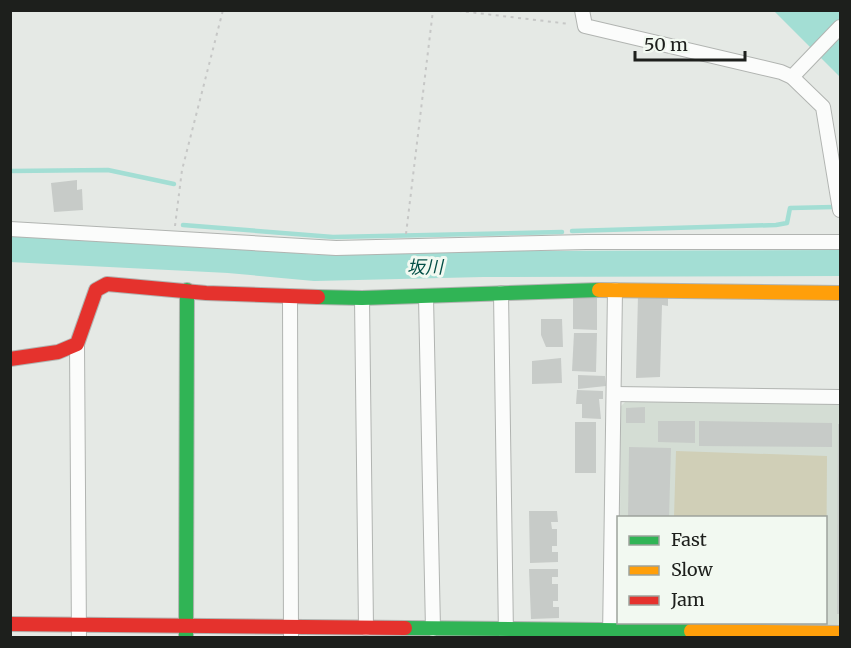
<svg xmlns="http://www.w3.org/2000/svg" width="851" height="648" viewBox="0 0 851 648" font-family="Merriweather,'Noto Sans JP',serif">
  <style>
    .built { fill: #d4ddd4 }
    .green { fill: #d0cfb7 }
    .water { fill: #a3ded4 }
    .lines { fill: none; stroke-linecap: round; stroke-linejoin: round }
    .stream { stroke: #a3ded4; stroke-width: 4.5 }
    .river { stroke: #a3ded4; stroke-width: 26 }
    .building { fill: #c7cbc8 }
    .street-casing { stroke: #b1b4b1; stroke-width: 16 }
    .fast-casing { stroke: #b1b4b1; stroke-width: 16 }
    .slow-casing { stroke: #b1b4b1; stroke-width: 16 }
    .jam-casing { stroke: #b1b4b1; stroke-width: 16 }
    .path { stroke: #c6c7c6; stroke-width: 2; stroke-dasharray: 3 4.5; stroke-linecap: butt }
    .street { stroke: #fbfcfb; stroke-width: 14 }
    .fast { stroke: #30b455; stroke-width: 14 }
    .slow { stroke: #ff9f0a; stroke-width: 14 }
    .jam { stroke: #e5322d; stroke-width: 14 }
    .labels { text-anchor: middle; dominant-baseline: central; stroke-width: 6; stroke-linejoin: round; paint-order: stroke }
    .water-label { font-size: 18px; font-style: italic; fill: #044f47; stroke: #f2f9f1 }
  </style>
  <rect width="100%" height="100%" fill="#e5e9e5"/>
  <polygon class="built" points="627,400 840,402 840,625 623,623 826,622 826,518 620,518 621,406"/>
  <polygon class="green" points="676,451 827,456 826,614 826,518 674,517"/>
  <polygon class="water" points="774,11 840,11 840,77"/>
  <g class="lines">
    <g class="stream">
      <polyline points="10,171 108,170 174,184"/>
      <polyline points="183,225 333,237 562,232"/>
      <polyline points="572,231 776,225 787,223 790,208 834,207"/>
    </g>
    <polyline class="river" points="10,249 229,260 315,268 483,264 840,263"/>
  </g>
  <g class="building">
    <polygon points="77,180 77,190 82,189 83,210 54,212 51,183"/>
    <polygon points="638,295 668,296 668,306 662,305 660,377 636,378"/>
    <polygon points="573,296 597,296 597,330 573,329"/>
    <polygon points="541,319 562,319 563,347 546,347 541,335"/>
    <polygon points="574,333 597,333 596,372 572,371"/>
    <polygon points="561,358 562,383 532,384 532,361"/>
    <polygon points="578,375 605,376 606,386 578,389"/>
    <polygon points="577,390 603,391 603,399 599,399 601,419 582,418 582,404 576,404"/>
    <polygon points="645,407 645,423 626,423 626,408"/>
    <polygon points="658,421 695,421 695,443 658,442"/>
    <polygon points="699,421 832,423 832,447 699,446"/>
    <rect x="575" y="422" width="21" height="51"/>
    <polygon points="838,424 840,424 840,614 837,614"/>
    <polygon points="629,447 671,448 669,518 628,518"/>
    <polygon points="529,511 557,511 558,522 551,522 552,529 557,529 557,546 552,546 552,552 558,552 558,562 530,563"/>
    <polygon points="529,569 558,569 558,577 552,577 552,584 558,584 558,601 553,601 553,607 559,607 559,618 531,619"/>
  </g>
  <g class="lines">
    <g class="street-casing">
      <g id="street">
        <polyline points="582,10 585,26 781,72 792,77 823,107 840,210"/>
        <polyline points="792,77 840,27"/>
        <polyline points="10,229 336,248 586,242 840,242"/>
        <polyline points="501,293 506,636"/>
        <polyline points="290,296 291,638"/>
        <polyline points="426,297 433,629"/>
        <polyline points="362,298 366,628"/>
        <polyline points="77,344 79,638"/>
        <polyline points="614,394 840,397"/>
        <polyline points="610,638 615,290"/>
      </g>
    </g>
    <g class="fast-casing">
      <g id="fast">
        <polyline points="318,297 362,298 599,290"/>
        <polyline points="405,628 691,631"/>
        <polyline points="186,638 187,290"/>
      </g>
    </g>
    <g class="slow-casing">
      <g id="slow">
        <polyline points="599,290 840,293"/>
        <polyline points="691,631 840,633"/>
      </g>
    </g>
    <g class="jam-casing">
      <g id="jam">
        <polyline points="10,359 58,352 77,344 96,290 107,284 206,293 318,297"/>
        <polyline points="10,624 405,628"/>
      </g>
    </g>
    <g class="path">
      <polyline points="451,10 570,24"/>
      <polyline points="175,226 182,170 223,10"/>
      <polyline points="406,234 433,10"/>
    </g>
    <use href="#street" class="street"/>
    <use href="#fast" class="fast"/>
    <use href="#slow" class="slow"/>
    <use href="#jam" class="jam"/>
  </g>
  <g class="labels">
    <g class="water-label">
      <text transform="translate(425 267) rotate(-1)">坂川</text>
    </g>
  </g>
  <rect width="851" height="648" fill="none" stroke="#1d1f1c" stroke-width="24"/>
  <rect x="617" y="516" width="210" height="108" fill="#f2f9f1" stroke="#9da29c" stroke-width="1.5"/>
  <rect x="629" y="536" width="30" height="9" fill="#30b455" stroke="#9da29c" stroke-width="1.5"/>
  <text x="671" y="546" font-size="18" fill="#1d1f1c">Fast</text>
  <rect x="629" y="566" width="30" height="9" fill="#ff9f0a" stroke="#9da29c" stroke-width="1.5"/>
  <text x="671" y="576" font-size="18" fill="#1d1f1c">Slow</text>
  <rect x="629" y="596" width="30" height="9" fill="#e5322d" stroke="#9da29c" stroke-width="1.5"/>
  <text x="671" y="606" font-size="18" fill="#1d1f1c">Jam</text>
  <path d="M635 51v9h110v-9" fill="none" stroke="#1d1f1c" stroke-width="3"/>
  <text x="644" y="51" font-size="18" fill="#1d1f1c" stroke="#f2f9f1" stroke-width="4.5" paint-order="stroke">50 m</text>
</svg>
